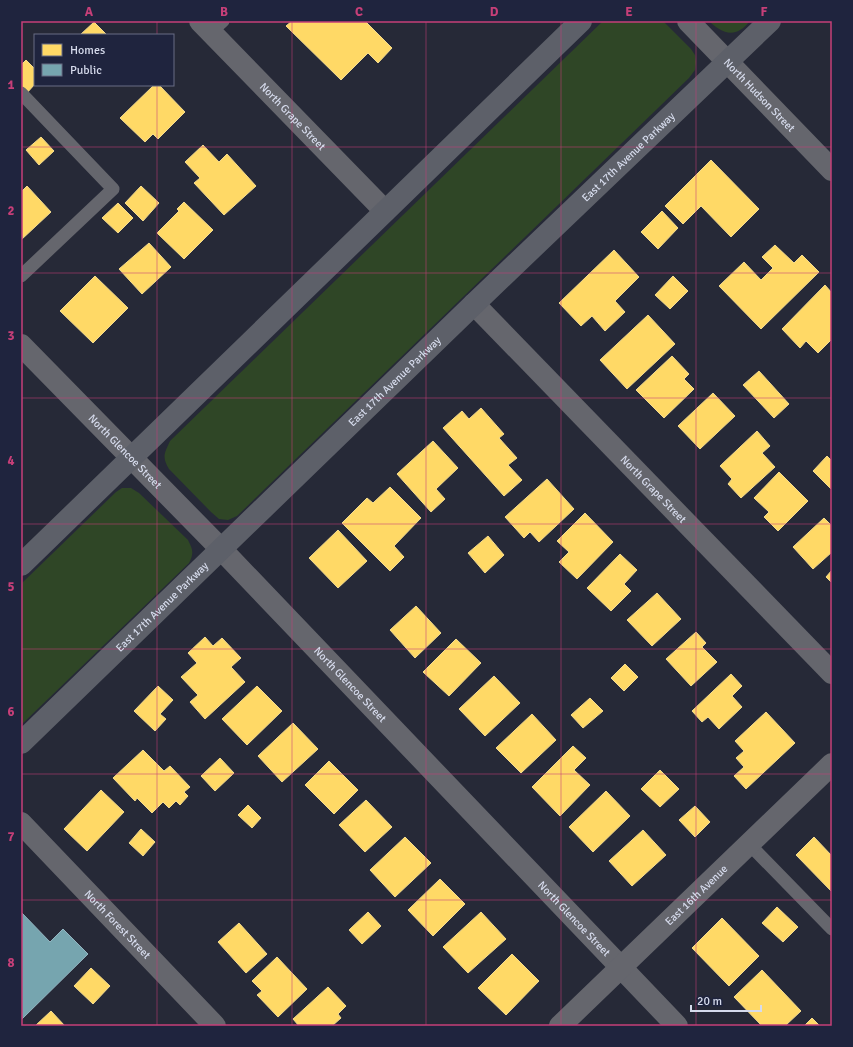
<svg xmlns="http://www.w3.org/2000/svg" width="853" height="1047" viewBox="0 0 853 1047" font-family="Signika,sans-serif">
  <style>
    .green { fill: #2f4626 }
    .homes { fill: #ffd966; stroke: #f3da8e }
    .public { fill: #76a5af; stroke: #93b5c1 }
    .lines { fill: none; stroke-linecap: round; stroke-linejoin: round }
    .service { stroke: #65666d; stroke-width: 13 }
    .minor { stroke: #65666d; stroke-width: 22 }
    .secondary { stroke: #5d6069; stroke-width: 22 }
    .grid { fill: none; stroke: #c63f78; stroke-width: 1; stroke-opacity: 0.55 }
    .labels { text-anchor: middle; dominant-baseline: central; stroke-width: 4; stroke-linejoin: round; paint-order: stroke }
    .street-label { font-size: 11px; fill: #d6dbec; stroke: #1f243e }
    .neatline { fill: none; stroke: #c63f78; stroke-width: 1.5 }
    .grid-label { font-size: 13px; text-anchor: middle; font-weight: bold; fill: #c63f78 }
  </style>
  <rect width="100%" height="100%" fill="#262937"/>
  <g class="green">
    <path d="M603,21H663L691,49L695,55L696,62L695,70L689,78L237,516L228,520L219,519L211,512L169,469C162,457 164,454 170,441Z"/>
    <path d="M709,21H750C747,24 744,28 740,30C729,37 717,29 709,21Z"/>
    <path d="M122,488H131L139,493L188,540C193,550 194,553 189,563L21,725V584L116,492Z"/>
  </g>
  <g class="homes">
    <polygon points="292,21 365,21 392,48 378,63 368,53 341,80 286,26"/>
    <polygon points="94,22 107,35 80,35"/>
    <polygon points="26,60 35,69 35,84 26,94 21,89 21,65"/>
    <polygon points="154,85 159,85 185,112 158,139 153,134 145,142 120,118"/>
    <polygon points="41,137 54,151 39,165 26,150"/>
    <polygon points="203,145 219,162 227,154 256,186 224,215 194,183 200,178 185,162"/>
    <polygon points="711,160 759,209 731,237 701,206 683,224 665,206"/>
    <polygon points="27,186 51,212 21,240 21,192"/>
    <polygon points="141,186 159,203 143,221 125,203"/>
    <polygon points="184,202 213,230 184,259 157,233 179,211 177,209"/>
    <polygon points="118,203 133,218 118,233 102,218"/>
    <polygon points="662,211 678,228 658,249 641,232"/>
    <polygon points="149,243 171,267 142,294 119,269"/>
    <polygon points="775,245 794,263 802,255 819,272 761,329 719,286 744,262 761,280 773,268 762,257"/>
    <polygon points="614,250 639,277 615,301 625,312 605,331 592,316 581,326 559,303"/>
    <polygon points="95,276 128,308 93,343 60,311"/>
    <polygon points="673,276 688,291 670,309 655,295"/>
    <polygon points="825,285 832,293 832,339 818,353 806,341 800,348 782,329"/>
    <polygon points="648,315 675,344 627,389 600,360"/>
    <polygon points="672,356 689,374 684,379 694,389 664,418 636,390"/>
    <polygon points="759,371 789,404 774,418 743,385"/>
    <polygon points="713,393 735,416 700,449 678,426"/>
    <polygon points="481,408 504,434 499,438 517,458 508,465 522,480 504,496 443,428 462,411 469,419"/>
    <polygon points="757,431 770,446 762,453 775,467 741,498 728,484 732,479 720,466"/>
    <polygon points="433,441 458,468 436,489 445,499 431,512 397,474"/>
    <polygon points="827,456 832,461 832,490 813,471"/>
    <polygon points="779,472 808,501 778,531 764,517 769,512 754,498"/>
    <polygon points="547,479 574,509 539,542 530,532 524,538 505,517"/>
    <polygon points="390,487 421,518 394,546 404,557 390,571 342,523 367,498 373,503"/>
    <polygon points="585,513 613,542 577,579 559,562 569,552 557,541"/>
    <polygon points="824,518 832,526 832,552 813,569 793,547"/>
    <polygon points="338,530 367,561 338,588 309,558"/>
    <polygon points="488,536 504,555 485,573 468,553"/>
    <polygon points="620,554 637,570 624,584 631,591 611,611 587,588"/>
    <polygon points="832,570 832,583 826,577"/>
    <polygon points="657,593 681,619 652,646 627,620"/>
    <polygon points="416,606 441,633 415,658 390,630"/>
    <polygon points="696,632 706,643 702,647 717,662 691,686 666,659"/>
    <polygon points="205,637 213,646 222,638 241,658 231,667 245,682 205,719 190,702 198,695 181,677 197,663 188,653"/>
    <polygon points="456,639 481,663 449,696 423,672"/>
    <polygon points="625,664 638,677 624,691 611,678"/>
    <polygon points="731,674 742,686 732,696 742,707 719,729 708,717 702,722 692,711"/>
    <polygon points="494,676 520,703 485,736 459,709"/>
    <polygon points="158,686 173,700 160,714 166,719 155,731 134,711"/>
    <polygon points="257,686 282,711 247,745 222,719"/>
    <polygon points="590,698 603,711 583,728 571,715"/>
    <polygon points="766,712 795,743 746,789 734,776 744,767 736,758 744,751 735,741"/>
    <polygon points="532,714 556,740 521,773 496,748"/>
    <polygon points="293,723 318,749 282,782 258,756"/>
    <polygon points="573,746 586,758 574,770 590,785 560,816 532,787"/>
    <polygon points="143,750 164,771 170,766 190,787 184,792 188,796 180,805 176,801 169,808 163,802 152,813 137,798 135,801 113,778"/>
    <polygon points="220,758 234,773 215,791 201,776"/>
    <polygon points="329,761 358,790 334,814 305,785"/>
    <polygon points="660,770 679,789 660,807 641,789"/>
    <polygon points="101,790 124,812 87,851 64,829"/>
    <polygon points="606,791 630,816 593,852 569,827"/>
    <polygon points="366,800 392,827 365,852 339,825"/>
    <polygon points="248,805 261,818 252,828 238,815"/>
    <polygon points="695,806 710,822 695,837 679,820"/>
    <polygon points="141,829 155,842 143,856 129,843"/>
    <polygon points="643,830 666,855 632,886 609,861"/>
    <polygon points="405,837 431,863 395,897 370,870"/>
    <polygon points="814,837 832,856 832,892 796,855"/>
    <polygon points="440,879 465,904 433,936 408,910"/>
    <polygon points="777,907 798,927 783,942 762,923"/>
    <polygon points="368,912 381,926 362,944 349,930"/>
    <polygon points="481,912 506,939 468,973 443,947"/>
    <polygon points="722,918 759,956 729,986 692,948"/>
    <polygon points="239,923 267,954 246,973 218,942"/>
    <polygon points="512,954 539,981 506,1015 478,988"/>
    <polygon points="277,957 307,989 278,1017 257,995 262,991 252,981"/>
    <polygon points="91,968 110,986 93,1004 74,986"/>
    <polygon points="762,970 801,1011 785,1026 762,1026 734,997"/>
    <polygon points="328,987 346,1006 338,1014 341,1018 332,1026 299,1026 293,1019"/>
    <polygon points="51,1011 65,1026 35,1026"/>
    <polygon points="812,1018 820,1026 804,1026"/>
  </g>
  <polygon class="public" points="21,912 50,942 63,929 88,954 21,1020"/>
  <g class="lines">
    <g class="service">
      <polyline points="211,32 223,21"/>
      <polyline points="21,93 113,189 21,276"/>
      <polyline points="749,844 832,929"/>
    </g>
    <g class="minor">
      <path id="s1" d="M200,21L385,211"/>
      <path id="s2" d="M688,21L832,170"/>
      <path id="s3" d="M474,304L832,673"/>
      <path id="s4" d="M21,345L222,550L677,1026"/>
      <path id="s5" d="M21,823L215,1026"/>
      <path id="s6" d="M560,1026L832,764"/>
    </g>
    <g class="secondary">
      <polyline points="21,565 581,21"/>
      <path id="s7" d="M21,743L474,304L770,21"/>
    </g>
  </g>
  <path class="grid" d="M157,21V35M292,21V1026M426,21V1026M561,21V1026M696,21V1026M157,85V1026M21,147H832M21,273H832M21,398H832M21,524H832M21,649H832M21,774H832M21,900H832"/>
  <g class="labels">
    <g class="street-label">
      <text stroke="none"><textPath href="#s2" startOffset="103">North Hudson Street</textPath></text>
      <text stroke="none"><textPath href="#s1" startOffset="133">North Grape Street</textPath></text>
      <text stroke="none"><textPath href="#s7" startOffset="844">East 17th Avenue Parkway</textPath></text>
      <text stroke="none"><textPath href="#s7" startOffset="520">East 17th Avenue Parkway</textPath></text>
      <text stroke="none"><textPath href="#s4" startOffset="149">North Glencoe Street</textPath></text>
      <text stroke="none"><textPath href="#s3" startOffset="258">North Grape Street</textPath></text>
      <text stroke="none"><textPath href="#s7" startOffset="196">East 17th Avenue Parkway</textPath></text>
      <text stroke="none"><textPath href="#s4" startOffset="473">North Glencoe Street</textPath></text>
      <text stroke="none"><textPath href="#s6" startOffset="189">East 16th Avenue</textPath></text>
      <text stroke="none"><textPath href="#s4" startOffset="797">North Glencoe Street</textPath></text>
      <text stroke="none"><textPath href="#s5" startOffset="140">North Forest Street</textPath></text>
    </g>
  </g>
  <rect width="853" height="1047" fill="none" stroke="#1f243e" stroke-width="44"/>
  <rect x="34" y="34" width="140" height="52" fill="#1f243e" stroke="#686d84"/>
  <rect x="42" y="44" width="20" height="12" fill="#ffd966" stroke="#686d84"/>
  <text x="70" y="54" font-size="12" fill="#d6dbec">Homes</text>
  <rect x="42" y="64" width="20" height="12" fill="#76a5af" stroke="#686d84"/>
  <text x="70" y="74" font-size="12" fill="#d6dbec">Public</text>
  <path d="M691 1005v6h70v-6" fill="none" stroke="#d6dbec" stroke-width="2"/>
  <text x="697" y="1005" font-size="12" fill="#d6dbec" stroke="#1f243e" stroke-width="3" paint-order="stroke">20 m</text>
  <rect x="22" y="22" width="809" height="1003" class="neatline"/>
  <g class="grid-label">
    <text x="89" y="16">A</text>
    <text x="224" y="16">B</text>
    <text x="359" y="16">C</text>
    <text x="494" y="16">D</text>
    <text x="629" y="16">E</text>
    <text x="764" y="16">F</text>
    <text x="11" y="89">1</text>
    <text x="11" y="215">2</text>
    <text x="11" y="340">3</text>
    <text x="11" y="465">4</text>
    <text x="11" y="591">5</text>
    <text x="11" y="716">6</text>
    <text x="11" y="841">7</text>
    <text x="11" y="967">8</text>
  </g>
</svg>
